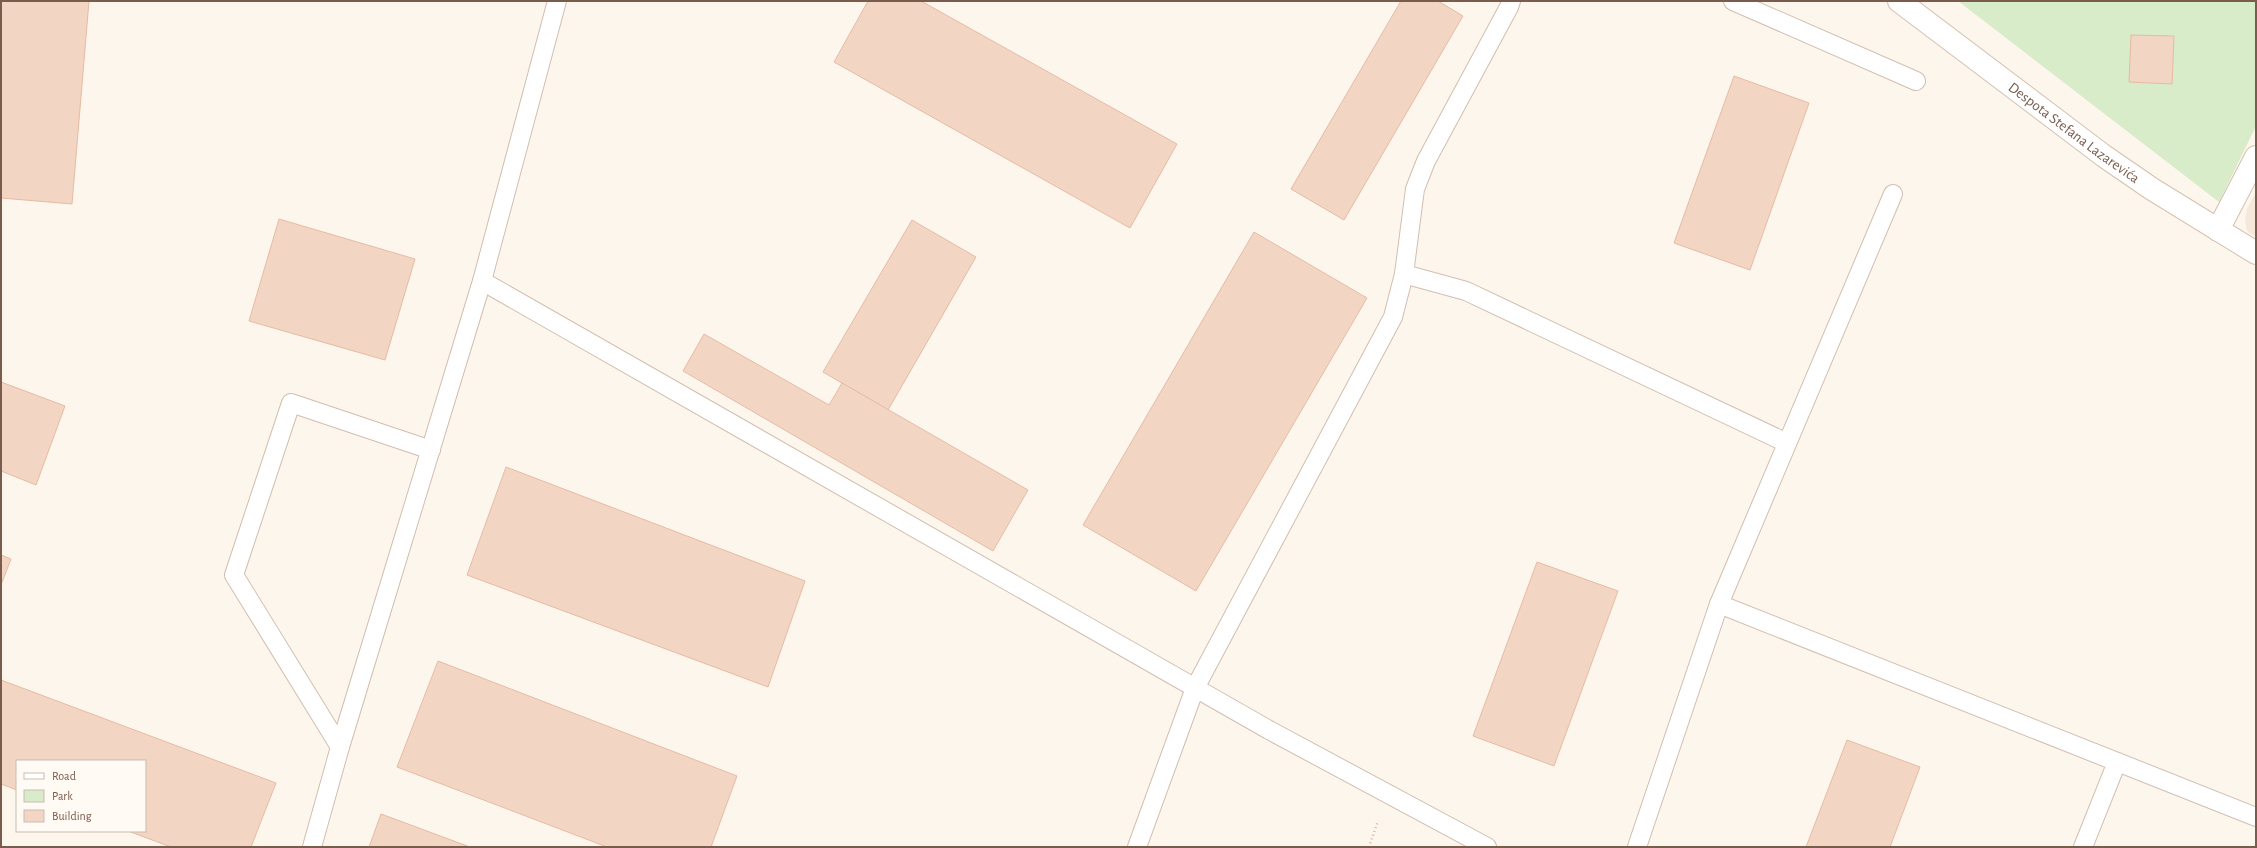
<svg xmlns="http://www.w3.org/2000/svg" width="2257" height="848" viewBox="0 0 2257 848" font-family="'Alegreya Sans',sans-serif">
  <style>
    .residential { fill: #f5e8da }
    .green { fill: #d8ecc9 }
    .building { fill: #f3d5c3; stroke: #e6bba3 }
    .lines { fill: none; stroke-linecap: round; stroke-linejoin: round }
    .lane-casing { stroke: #d1beb0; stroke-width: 20 }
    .street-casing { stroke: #d1beb0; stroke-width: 24 }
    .secondary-casing { stroke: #d6c0b0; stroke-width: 24 }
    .path { stroke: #d9b8a5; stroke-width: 2.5; stroke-dasharray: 1 3; stroke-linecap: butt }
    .lane { stroke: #fff; stroke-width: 18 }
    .street { stroke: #fff; stroke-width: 22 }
    .secondary { stroke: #fff; stroke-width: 22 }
    .labels { text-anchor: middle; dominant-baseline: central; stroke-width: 3.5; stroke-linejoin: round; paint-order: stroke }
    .street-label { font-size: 15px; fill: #7a5c4d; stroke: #fffaf3 }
  </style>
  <rect width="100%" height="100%" fill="#fdf6ec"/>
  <polygon class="residential" points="2256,192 2256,237 2247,231 2245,221 2247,209"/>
  <polygon class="green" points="1958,1 2256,1 2256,126 2219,202"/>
  <g class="building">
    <polygon points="1,1 89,1 72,204 1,198"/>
    <polygon points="868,1 921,1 1177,144 1130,228 834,62"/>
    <polygon points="1401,1 1438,1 1463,16 1344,220 1291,189"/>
    <polygon points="2131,35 2174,36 2172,84 2129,82"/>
    <polygon points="1734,76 1809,103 1750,270 1674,243"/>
    <polygon points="279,219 415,259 385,360 249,321"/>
    <polygon points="912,220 976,257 888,410 823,372"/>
    <polygon points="1254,232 1367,298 1196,591 1083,525"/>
    <polygon points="704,334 829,405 842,383 1028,490 993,551 683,371"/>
    <polygon points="1,382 65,406 36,485 1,471"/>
    <polygon points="506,467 805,581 768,687 467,575"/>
    <polygon points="1,555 11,559 1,585"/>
    <polygon points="1537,562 1618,591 1554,766 1473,736"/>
    <polygon points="438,661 737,776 711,847 607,847 397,767"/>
    <polygon points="1,680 276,783 251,847 171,847 128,831 145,831 145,761 17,761 17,790 1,784"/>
    <polygon points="1847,740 1920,767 1890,847 1806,847"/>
    <polygon points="381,814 470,847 369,847"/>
  </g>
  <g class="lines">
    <g class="lane-casing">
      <g id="lane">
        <polyline points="1733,1 1916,81"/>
        <polyline points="1404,274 1466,291 1787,443"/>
        <polyline points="482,281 1269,730 1487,847"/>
        <polyline points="1719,604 2256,817"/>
        <polyline points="340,747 234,575 291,403 431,450"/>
        <polyline points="312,847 340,747 482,281 557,1"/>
        <polyline points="1137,847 1195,688 1393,317 1404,274 1415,189 1426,161 1509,7 1511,1"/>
        <polyline points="1637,847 1719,604 1893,194"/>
        <polyline points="2083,847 2117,762"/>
      </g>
    </g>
    <g class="street-casing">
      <polyline id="street" points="2218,230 2256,157"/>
    </g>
    <g class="secondary-casing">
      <g id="secondary">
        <path id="s1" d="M1899,1L2104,156L2152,189L2256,253"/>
      </g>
    </g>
    <polyline class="path" points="1369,847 1378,821"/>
    <use href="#lane" class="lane"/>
    <use href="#street" class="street"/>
    <use href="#secondary" class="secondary"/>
  </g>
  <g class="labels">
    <g class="street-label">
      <text stroke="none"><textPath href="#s1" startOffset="219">Despota Stefana Lazarevića</textPath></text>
    </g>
  </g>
  <rect width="2257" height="848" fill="none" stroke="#7a5c4d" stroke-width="4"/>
  <rect x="16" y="760" width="130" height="72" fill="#fffaf3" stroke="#cabbb1"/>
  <rect x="24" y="773" width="20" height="6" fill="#ffffff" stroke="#cabbb1"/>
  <text x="52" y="780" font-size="12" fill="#7a5c4d">Road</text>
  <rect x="24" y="790" width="20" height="12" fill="#d8ecc9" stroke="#cabbb1"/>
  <text x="52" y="800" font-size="12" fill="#7a5c4d">Park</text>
  <rect x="24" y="810" width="20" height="12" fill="#f3d5c3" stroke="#cabbb1"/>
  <text x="52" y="820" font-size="12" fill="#7a5c4d">Building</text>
</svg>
